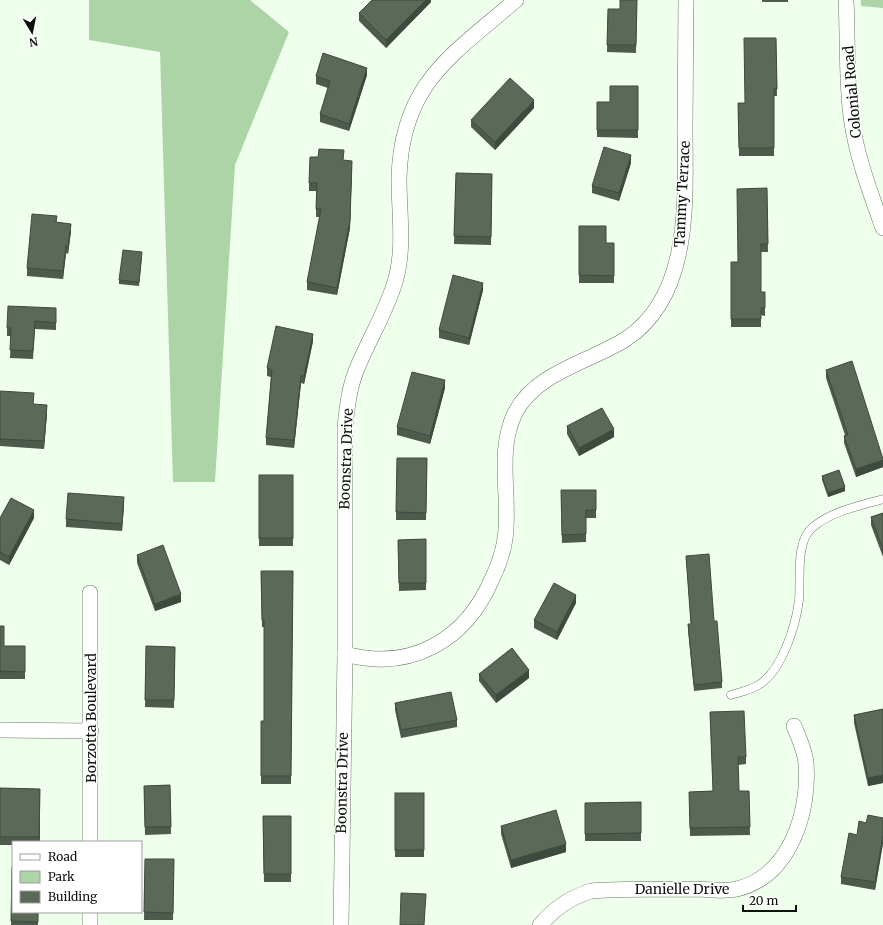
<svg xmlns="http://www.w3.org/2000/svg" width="883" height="925" viewBox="0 0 883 925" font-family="Merriweather,serif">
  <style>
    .green { fill: #add4a7 }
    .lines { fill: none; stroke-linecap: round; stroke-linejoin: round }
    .lane-casing { stroke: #697866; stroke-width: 9 }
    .street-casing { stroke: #697866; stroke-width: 16 }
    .lane { stroke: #fff; stroke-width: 8 }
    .street { stroke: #fff; stroke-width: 15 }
    .wall { fill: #4d5a4c }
    .shaded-wall { fill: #3f4a3e }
    .building { fill: #5a6958; stroke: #3f4a3e }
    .labels { text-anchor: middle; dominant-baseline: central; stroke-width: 3; stroke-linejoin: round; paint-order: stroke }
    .street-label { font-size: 14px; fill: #0c120b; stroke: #fff }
  </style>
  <rect width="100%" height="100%" fill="#eeffeb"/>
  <g class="green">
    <polygon points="89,0 250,0 289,32 235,165 215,482 173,482 160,52 89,40"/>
    <polygon points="861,0 883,0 883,8 861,6"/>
  </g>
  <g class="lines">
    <g class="lane-casing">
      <path id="lane" d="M731,695C740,692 752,690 760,684C782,670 796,625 799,600C801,579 795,541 813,527C832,511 859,506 883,499"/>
    </g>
    <g class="street-casing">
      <g id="street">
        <path d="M846,0C848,38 846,78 851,116C856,155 870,192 883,228"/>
        <polyline points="90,593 90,842"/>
        <path d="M345,654C411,672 466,640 492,579C498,567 503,552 505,539C511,498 496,452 515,413C536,372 590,362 626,339C693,295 685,197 685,127C685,85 686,42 686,0"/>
        <polyline points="0,730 91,731"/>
        <polyline points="90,925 90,912"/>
        <path d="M341,925L345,654V427C347,408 349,389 356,371C368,341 386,312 395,282C405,249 399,213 399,179C401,84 451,56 516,0"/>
        <path d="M540,925C555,908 569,898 591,891C626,888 662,890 697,889C710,889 724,892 737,889C790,876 810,812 806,763C805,751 799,738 794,726"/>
      </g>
    </g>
    <use href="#lane" class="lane"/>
    <use href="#street" class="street"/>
  </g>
  <g class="wall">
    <polygon points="431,0 431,2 386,48 359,21 359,13"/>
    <polygon points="637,0 636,53 607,52 608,9 620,9"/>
    <rect x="762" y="0" width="26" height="2"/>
    <polygon points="776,38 777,96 774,96 774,156 739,156 738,103 745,103"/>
    <polygon points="367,75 349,131 320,122 320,114 328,88 316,84 316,76"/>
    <polygon points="638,86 638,138 597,137 597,102 610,102"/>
    <polygon points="534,108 495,150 471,127 471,120"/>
    <polygon points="318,157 344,160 352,168 350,228 337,295 307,290 307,282 320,217 316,217 316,191 309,191 309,183"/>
    <polygon points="631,163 619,201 592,193 592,186"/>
    <polygon points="456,173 492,174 491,245 454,244"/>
    <polygon points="767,188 768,252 761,252 761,292 765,292 765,316 761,315 761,327 731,327 731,262 738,262"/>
    <polygon points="57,223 71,231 68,254 66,253 63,279 27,276 27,268"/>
    <polygon points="579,226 606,243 614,243 614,283 579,283"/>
    <polygon points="142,256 139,286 119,284 119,280"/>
    <polygon points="483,290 469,345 439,338 439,330"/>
    <polygon points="56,316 56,330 35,329 33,359 10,358 11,336 7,336 7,328"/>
    <polygon points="313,341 304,384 301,383 294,448 266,445 266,438 271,377 267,376 267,368"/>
    <polygon points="826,370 883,459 883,467 856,477 844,443 844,436 845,435 826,378"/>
    <polygon points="445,388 430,444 397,435 397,427"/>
    <polygon points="0,391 34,404 47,413 44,449 0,446"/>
    <polygon points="567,426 614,437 579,456 567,434"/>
    <polygon points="397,458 427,458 426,520 396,520"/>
    <rect x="259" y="475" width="34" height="71"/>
    <polygon points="822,476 845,491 828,497 822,480"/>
    <polygon points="561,490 596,490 596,518 586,518 586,542 562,543"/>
    <polygon points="124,504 122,531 66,527 66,519"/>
    <polygon points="883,513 883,557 871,525 871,517"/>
    <polygon points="0,518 34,518 9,565 0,560"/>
    <polygon points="426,539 426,590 399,591 398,540"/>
    <polygon points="137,555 181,602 155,611 137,563"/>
    <polygon points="686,556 714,621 722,682 722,688 694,691 688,630 688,624 691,624"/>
    <polygon points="261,571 293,571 291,784 261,784 261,721 264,721 264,627 262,627"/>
    <polygon points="576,603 557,640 534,628 534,620"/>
    <polygon points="0,626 4,646 25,646 25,679 0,679"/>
    <polygon points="146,646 175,647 174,708 145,707"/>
    <polygon points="479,674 529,678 496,703 479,681"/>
    <polygon points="395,703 457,720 457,727 401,738 395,710"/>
    <polygon points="883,709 883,783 868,786 854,723 854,715"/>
    <polygon points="710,712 746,757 746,764 738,765 739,791 749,791 750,835 690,836 689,792 713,791"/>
    <polygon points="170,785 171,834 145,835 144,786"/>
    <polygon points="0,788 40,789 40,842 13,842 13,845 0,845"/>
    <rect x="395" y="793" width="29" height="64"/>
    <polygon points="641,802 641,841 585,841 585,803"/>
    <polygon points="263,816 291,816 291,882 264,882"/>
    <polygon points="883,818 883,843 875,890 841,884 841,877 857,835 866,823"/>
    <polygon points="501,826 566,852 511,868 501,834"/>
    <polygon points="145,859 174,859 173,920 144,920"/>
    <polygon points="12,867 38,912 38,925 11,925"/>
  </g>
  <g class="shaded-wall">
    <polygon points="426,0 431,0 431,2 386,48 386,40"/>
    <polygon points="367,68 367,75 349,131 349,124"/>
    <polygon points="534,100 534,108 495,150 495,142"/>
    <polygon points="631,155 631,163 619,201 619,193"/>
    <polygon points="352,161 350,228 337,295 337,288"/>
    <polygon points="71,224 71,231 68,254 68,246"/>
    <polygon points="66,246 66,253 63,279 63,271"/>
    <polygon points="483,283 483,290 469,345 469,338"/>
    <polygon points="313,334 313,341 304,384 304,376"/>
    <polygon points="301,376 301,383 294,448 294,440"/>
    <polygon points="445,380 445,388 430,444 430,436"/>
    <polygon points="47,405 47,413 44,449 44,441"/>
    <polygon points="614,429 614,437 579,456 579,448"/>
    <polygon points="883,460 883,467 856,477 856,469"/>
    <polygon points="845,487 845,491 828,497 828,493"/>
    <polygon points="124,497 124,504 122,531 122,524"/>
    <polygon points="34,510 34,518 9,565 9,557"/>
    <polygon points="181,594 181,602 155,611 155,604"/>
    <polygon points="576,595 576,603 557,640 557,632"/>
    <polygon points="529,670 529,678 496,703 496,695"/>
    <polygon points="883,775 883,783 868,786 868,778"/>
    <polygon points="883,835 883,843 875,890 875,882"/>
    <polygon points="566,844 566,852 511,868 511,860"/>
  </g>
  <g class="building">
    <polygon points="372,0 426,0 386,40 359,13"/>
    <polygon points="620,0 637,0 636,45 607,45 608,9 620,9"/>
    <polygon points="744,38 776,38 777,89 774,89 774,148 739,148 738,103 745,103"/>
    <polygon points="323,53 367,68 349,124 320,114 330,81 316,76"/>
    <polygon points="510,78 534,100 495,142 471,120"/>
    <polygon points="610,86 638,86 638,130 597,130 597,102 610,102"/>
    <polygon points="604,147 631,155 619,193 592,186"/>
    <polygon points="319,149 344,150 343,160 352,161 350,220 337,288 307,282 321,209 316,209 317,183 309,183 310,157 318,157"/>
    <polygon points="456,173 492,174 491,237 454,236"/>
    <polygon points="767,188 768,244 761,244 761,292 765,292 765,308 761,308 761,319 731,319 731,262 738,262 737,189"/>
    <polygon points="32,214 57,216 56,222 71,224 68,246 66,246 63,271 27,268"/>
    <polygon points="579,226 606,226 606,243 614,243 614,276 579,275"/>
    <polygon points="123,250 142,252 139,282 119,280"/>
    <polygon points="453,275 483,283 469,338 439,330"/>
    <polygon points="8,306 56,308 56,323 35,321 33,351 10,350 11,328 7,328"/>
    <polygon points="276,326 313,334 304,376 301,376 294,440 266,438 272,370 267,368"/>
    <polygon points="852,361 883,459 883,460 856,469 844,436 848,435 826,370"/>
    <polygon points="412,372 445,380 430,436 397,427"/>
    <polygon points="0,391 34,393 33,404 47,405 44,441 0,439"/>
    <polygon points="602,408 614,429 579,448 567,426"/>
    <polygon points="397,458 427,458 426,513 396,512"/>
    <polygon points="839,470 845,487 828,493 822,476"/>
    <rect x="259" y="475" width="34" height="63"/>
    <polygon points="561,490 596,490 596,510 586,510 586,534 562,535"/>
    <polygon points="68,493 124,497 122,524 66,519"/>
    <polygon points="11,498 34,510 9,557 0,552 0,518"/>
    <polygon points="883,513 883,549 871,517"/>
    <polygon points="426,539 426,583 399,583 398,540"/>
    <polygon points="163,545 181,594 155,604 137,555"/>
    <polygon points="709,554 714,621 717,621 722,682 694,685 688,624 691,624 686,556"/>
    <polygon points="261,571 293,571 291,776 261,776 261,721 264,721 264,620 262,620"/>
    <polygon points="554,583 576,595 557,632 534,620"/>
    <polygon points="0,626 4,626 4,646 25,646 25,672 0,671"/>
    <polygon points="146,646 175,647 174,700 145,700"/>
    <polygon points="512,648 529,670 496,695 479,674"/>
    <polygon points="451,692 457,720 401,730 395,703"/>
    <polygon points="883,709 883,775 868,778 854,715"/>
    <polygon points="744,711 746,757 738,757 739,791 749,791 750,827 690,828 689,792 713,791 710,712"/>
    <polygon points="170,785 171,827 145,827 144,786"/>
    <polygon points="0,788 40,789 39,837 0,837"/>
    <rect x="395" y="793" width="29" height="57"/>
    <polygon points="641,802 641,833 585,834 585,803"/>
    <polygon points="556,810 566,844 511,860 501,826"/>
    <polygon points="868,815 883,818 883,835 875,882 841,877 849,833 857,835 859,821 866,823"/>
    <polygon points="263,816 291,816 291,874 264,874"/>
    <polygon points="145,859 174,859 173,913 144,912"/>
    <polygon points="12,867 13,867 13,912 38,912 38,922 11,921"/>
    <polygon points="401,893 426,894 424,925 400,925"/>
  </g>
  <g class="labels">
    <g class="street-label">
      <text transform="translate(852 92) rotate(-95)">Colonial Road</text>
      <text transform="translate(682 194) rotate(-87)">Tammy Terrace</text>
      <text transform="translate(346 459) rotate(-88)">Boonstra Drive</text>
      <text transform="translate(91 718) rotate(-90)">Borzotta Boulevard</text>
      <text transform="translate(342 783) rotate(-89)">Boonstra Drive</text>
      <text x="682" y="889">Danielle Drive</text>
    </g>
  </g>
  <rect x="12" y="841" width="130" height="72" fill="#ffffff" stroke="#9ea09d"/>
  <rect x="20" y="854" width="20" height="6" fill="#ffffff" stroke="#9ea09d"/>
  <text x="48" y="861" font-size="12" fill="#0c120b">Road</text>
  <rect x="20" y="871" width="20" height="12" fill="#add4a7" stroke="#9ea09d"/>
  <text x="48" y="881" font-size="12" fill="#0c120b">Park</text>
  <rect x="20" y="891" width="20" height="12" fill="#5a6958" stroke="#9ea09d"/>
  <text x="48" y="901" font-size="12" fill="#0c120b">Building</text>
  <g transform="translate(32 32) rotate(170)" stroke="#ffffff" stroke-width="3" paint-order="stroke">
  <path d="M0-3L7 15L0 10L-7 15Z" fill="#0c120b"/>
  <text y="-6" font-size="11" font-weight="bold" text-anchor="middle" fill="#0c120b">N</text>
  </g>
  <path d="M743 905v6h53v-6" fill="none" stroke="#0c120b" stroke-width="2"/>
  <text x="749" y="905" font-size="12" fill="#0c120b" stroke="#ffffff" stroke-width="3" paint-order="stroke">20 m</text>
</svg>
